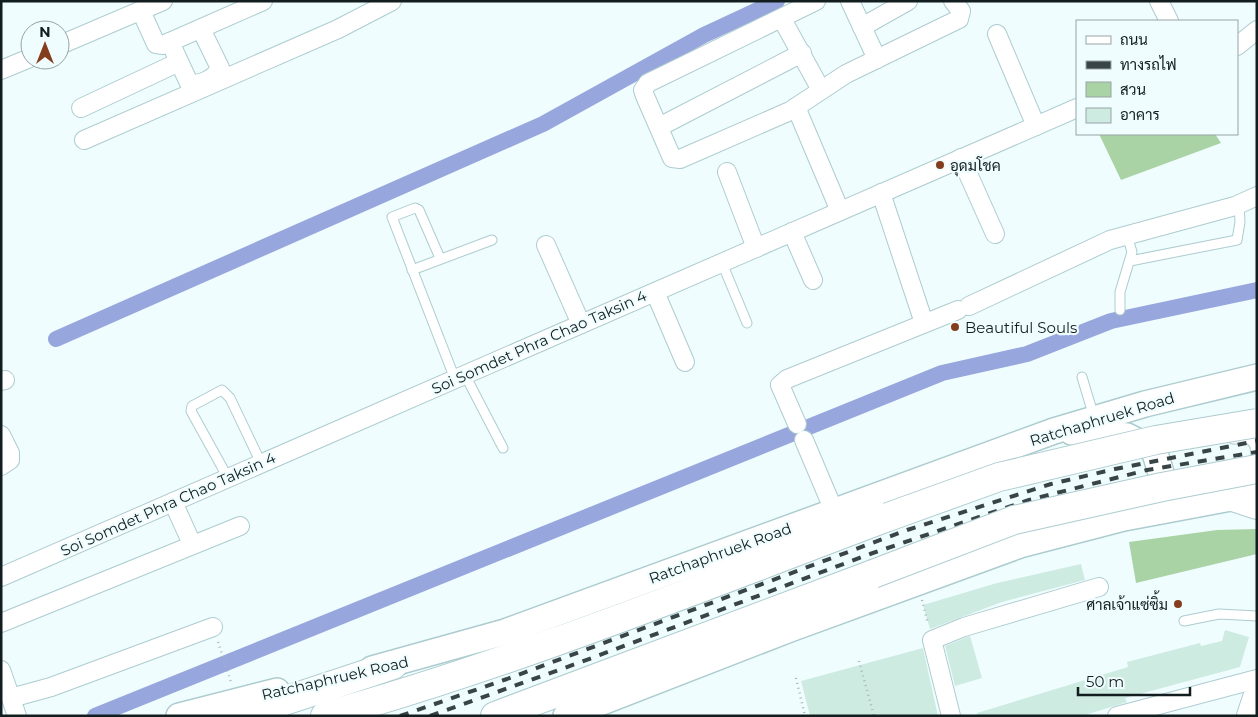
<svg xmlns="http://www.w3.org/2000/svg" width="1258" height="717" viewBox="0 0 1258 717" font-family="Montserrat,Sarabun,sans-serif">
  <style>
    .green { fill: #aad3a5 }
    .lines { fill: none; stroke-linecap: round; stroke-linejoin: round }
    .canal { stroke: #98a6de; stroke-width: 16 }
    .building { fill: #ceebe2 }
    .lane-casing { stroke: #adccd0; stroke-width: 11 }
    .street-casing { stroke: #adccd0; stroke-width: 20 }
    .secondary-casing { stroke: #adccd0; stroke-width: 28 }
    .primary-casing { stroke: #adccd0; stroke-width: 30 }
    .path { stroke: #a9b6b7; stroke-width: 2.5; stroke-dasharray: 1 4; stroke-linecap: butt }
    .lane { stroke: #fff; stroke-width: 9 }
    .street { stroke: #fff; stroke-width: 18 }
    .secondary { stroke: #fff; stroke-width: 25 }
    .primary { stroke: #fff; stroke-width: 28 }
    .rail { stroke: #394446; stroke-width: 4; stroke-dasharray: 9 9; stroke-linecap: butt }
    .primary-bridge-casing { stroke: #adccd0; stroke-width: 30; stroke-linecap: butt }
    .primary-bridge { stroke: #fff; stroke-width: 28 }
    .poi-dot { fill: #853e1d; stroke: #f0fdfe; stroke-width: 2 }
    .labels { text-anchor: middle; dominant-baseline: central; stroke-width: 4.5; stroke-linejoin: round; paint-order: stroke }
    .poi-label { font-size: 15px; fill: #121d1f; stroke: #f0fdfe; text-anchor: start }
    .street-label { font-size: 15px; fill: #121d1f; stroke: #f0fdfe }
  </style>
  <rect width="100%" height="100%" fill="#f0fdfe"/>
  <g class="green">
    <polygon points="1099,134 1215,134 1221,143 1121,180"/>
    <polygon points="1257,529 1257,554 1136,583 1129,542 1217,530"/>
  </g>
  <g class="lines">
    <g class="canal">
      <polyline points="56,339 543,124 704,35 777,1"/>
      <polyline points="95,716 942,373 1027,354 1111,321 1257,290"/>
    </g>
  </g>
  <g class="building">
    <polygon points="1081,564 1085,580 1002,602 930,629 923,605 997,583"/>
    <polygon points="1225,630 1249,637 1240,667 1125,698 1127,702 1082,716 977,716 977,713 1128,667 1127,662 1200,643 1201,646 1222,641"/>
    <polygon points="970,636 982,678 955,686 945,646"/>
    <polygon points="923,648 938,716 810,716 801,681"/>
  </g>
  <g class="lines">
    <g class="lane-casing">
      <g id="lane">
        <polyline points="440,258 419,210 415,208 392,217 455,379"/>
        <polyline points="1130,261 1237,240 1240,222 1239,204"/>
        <polyline points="722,263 747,323"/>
        <polyline points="412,270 492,240"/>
        <polyline points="1120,310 1120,292 1132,252 1127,235"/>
        <polyline points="465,375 503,448"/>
        <polyline points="1082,377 1094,417"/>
        <polyline points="1233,439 1250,439 1255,446 1256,458 1249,464"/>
        <polyline points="228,478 191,411 192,406 222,390 230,398 261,463"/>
        <polyline points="1184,621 1219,614 1257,616"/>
      </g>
    </g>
    <g class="street-casing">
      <g id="street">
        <polyline points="816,1 648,83 643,90 645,96 672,158 680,159 790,111 846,74 959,19 961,11 953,1"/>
        <polyline points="850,1 877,59"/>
        <polyline points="1159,1 1169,21"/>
        <polyline points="141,11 156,44 163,45 263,1"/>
        <polyline points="782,19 821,90"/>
        <polyline points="862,27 908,1"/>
        <polyline points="997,34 1036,126"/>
        <path d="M170,42L189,83C201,86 215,78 220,68L201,29"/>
        <polyline points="60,45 163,1"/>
        <polyline points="1237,46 1257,30"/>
        <polyline points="1,70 30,58"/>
        <polyline points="796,107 840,211"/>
        <polyline points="81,108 179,62"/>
        <polyline points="659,127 802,53"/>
        <polyline points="84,140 338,29 392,1"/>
        <polyline points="961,158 995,234"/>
        <polyline points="727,172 756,248"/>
        <polyline points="881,193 924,323"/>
        <polyline points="792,232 813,280"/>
        <polyline points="546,245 581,324"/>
        <polyline points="655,292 685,362"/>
        <polyline points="969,306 1110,240 1235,206 1257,196"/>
        <polyline points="1,381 5,380"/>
        <polyline points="797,424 780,385 787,379 958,310"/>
        <polyline points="1,435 10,453 10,460 1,466"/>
        <polyline points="804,440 834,511"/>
        <polyline points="173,502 192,544"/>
        <polyline points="1,577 1077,108"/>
        <polyline points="1,623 240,526"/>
        <polyline points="1,670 17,716"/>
        <polyline points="11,698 51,687 213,627"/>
        <polyline points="951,716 932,640 964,627 1099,587"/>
        <polyline points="1117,716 1257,679"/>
      </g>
    </g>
    <g class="secondary-casing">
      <g id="secondary">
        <polyline points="1072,432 1127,436 1154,450 1162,476 1152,504"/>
        <polyline points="372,669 505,632 1054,431 1145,404 1257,377"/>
        <polyline points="179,716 277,691"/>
        <polyline points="566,716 790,629 1020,545 1124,518 1252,494"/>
      </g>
    </g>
    <g class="primary-casing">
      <g id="primary">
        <polyline points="1233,497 1257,505"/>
        <polyline points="239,716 393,665"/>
        <path d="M325,716C517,662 702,587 888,517"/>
        <polyline points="495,716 873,574"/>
        <polyline points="1251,716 1257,698"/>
      </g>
    </g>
    <g class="path">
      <polyline points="922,600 928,624"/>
      <polyline points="218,642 231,682"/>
      <polyline points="859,661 874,716"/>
      <polyline points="796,678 805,716"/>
    </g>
    <use href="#lane" class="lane"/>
    <use href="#street" class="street"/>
    <use href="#secondary" class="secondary"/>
    <use href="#primary" class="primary"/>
    <g class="rail">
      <polyline points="400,716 507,679 907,530 1051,484 1115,469 1257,441"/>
      <polyline points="430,716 581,662 870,554 1029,500 1147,470 1257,452"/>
    </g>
    <g class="primary-bridge-casing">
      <g id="primary-bridge">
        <polyline points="888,517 999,477 1156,440 1257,423"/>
        <polyline points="873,574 1014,520 1162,487 1257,469"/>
      </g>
    </g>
    <use href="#primary-bridge" class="primary-bridge"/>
  </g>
  <g class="poi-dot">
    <circle cx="940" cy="165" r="5"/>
    <circle cx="955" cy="327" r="5"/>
    <circle cx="1178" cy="604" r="5"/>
  </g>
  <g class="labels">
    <g class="poi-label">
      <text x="950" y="165">อุดมโชค</text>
      <text x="965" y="327">Beautiful Souls</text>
      <text x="1168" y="604" text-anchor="end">ศาลเจ้าแซ่ซิ้ม</text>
    </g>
    <g class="street-label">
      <text transform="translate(539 342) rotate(-24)">Soi Somdet Phra Chao Taksin 4</text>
      <text transform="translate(1102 419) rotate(-17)">Ratchaphruek Road</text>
      <text transform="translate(168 504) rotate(-24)">Soi Somdet Phra Chao Taksin 4</text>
      <text transform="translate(720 553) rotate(-20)">Ratchaphruek Road</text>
      <text transform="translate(335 678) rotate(-13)">Ratchaphruek Road</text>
    </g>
  </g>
  <rect width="1258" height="717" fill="none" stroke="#121d1f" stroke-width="5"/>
  <rect x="1076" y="20" width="162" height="115" fill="#f0fdfe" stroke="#97a3a5"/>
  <rect x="1086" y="36" width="25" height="8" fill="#ffffff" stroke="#97a3a5"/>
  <text x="1120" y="45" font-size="15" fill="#121d1f">ถนน</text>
  <rect x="1086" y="61" width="25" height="8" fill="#394446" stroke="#97a3a5"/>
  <text x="1120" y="70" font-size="15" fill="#121d1f">ทางรถไฟ</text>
  <rect x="1086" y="82" width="25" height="15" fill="#aad3a5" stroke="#97a3a5"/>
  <text x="1120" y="95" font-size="15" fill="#121d1f">สวน</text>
  <rect x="1086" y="108" width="25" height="15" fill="#ceebe2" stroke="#97a3a5"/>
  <text x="1120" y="120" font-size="15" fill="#121d1f">อาคาร</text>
  <g transform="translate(45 45)"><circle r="24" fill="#f0fdfe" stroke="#97a3a5"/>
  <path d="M0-4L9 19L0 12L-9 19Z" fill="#853e1d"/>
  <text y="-8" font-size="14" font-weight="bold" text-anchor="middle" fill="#121d1f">N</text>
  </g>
  <path d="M1078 687v8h112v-8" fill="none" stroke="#121d1f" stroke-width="2.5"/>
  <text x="1086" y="687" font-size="15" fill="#121d1f" stroke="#f0fdfe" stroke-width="4" paint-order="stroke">50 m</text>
</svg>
